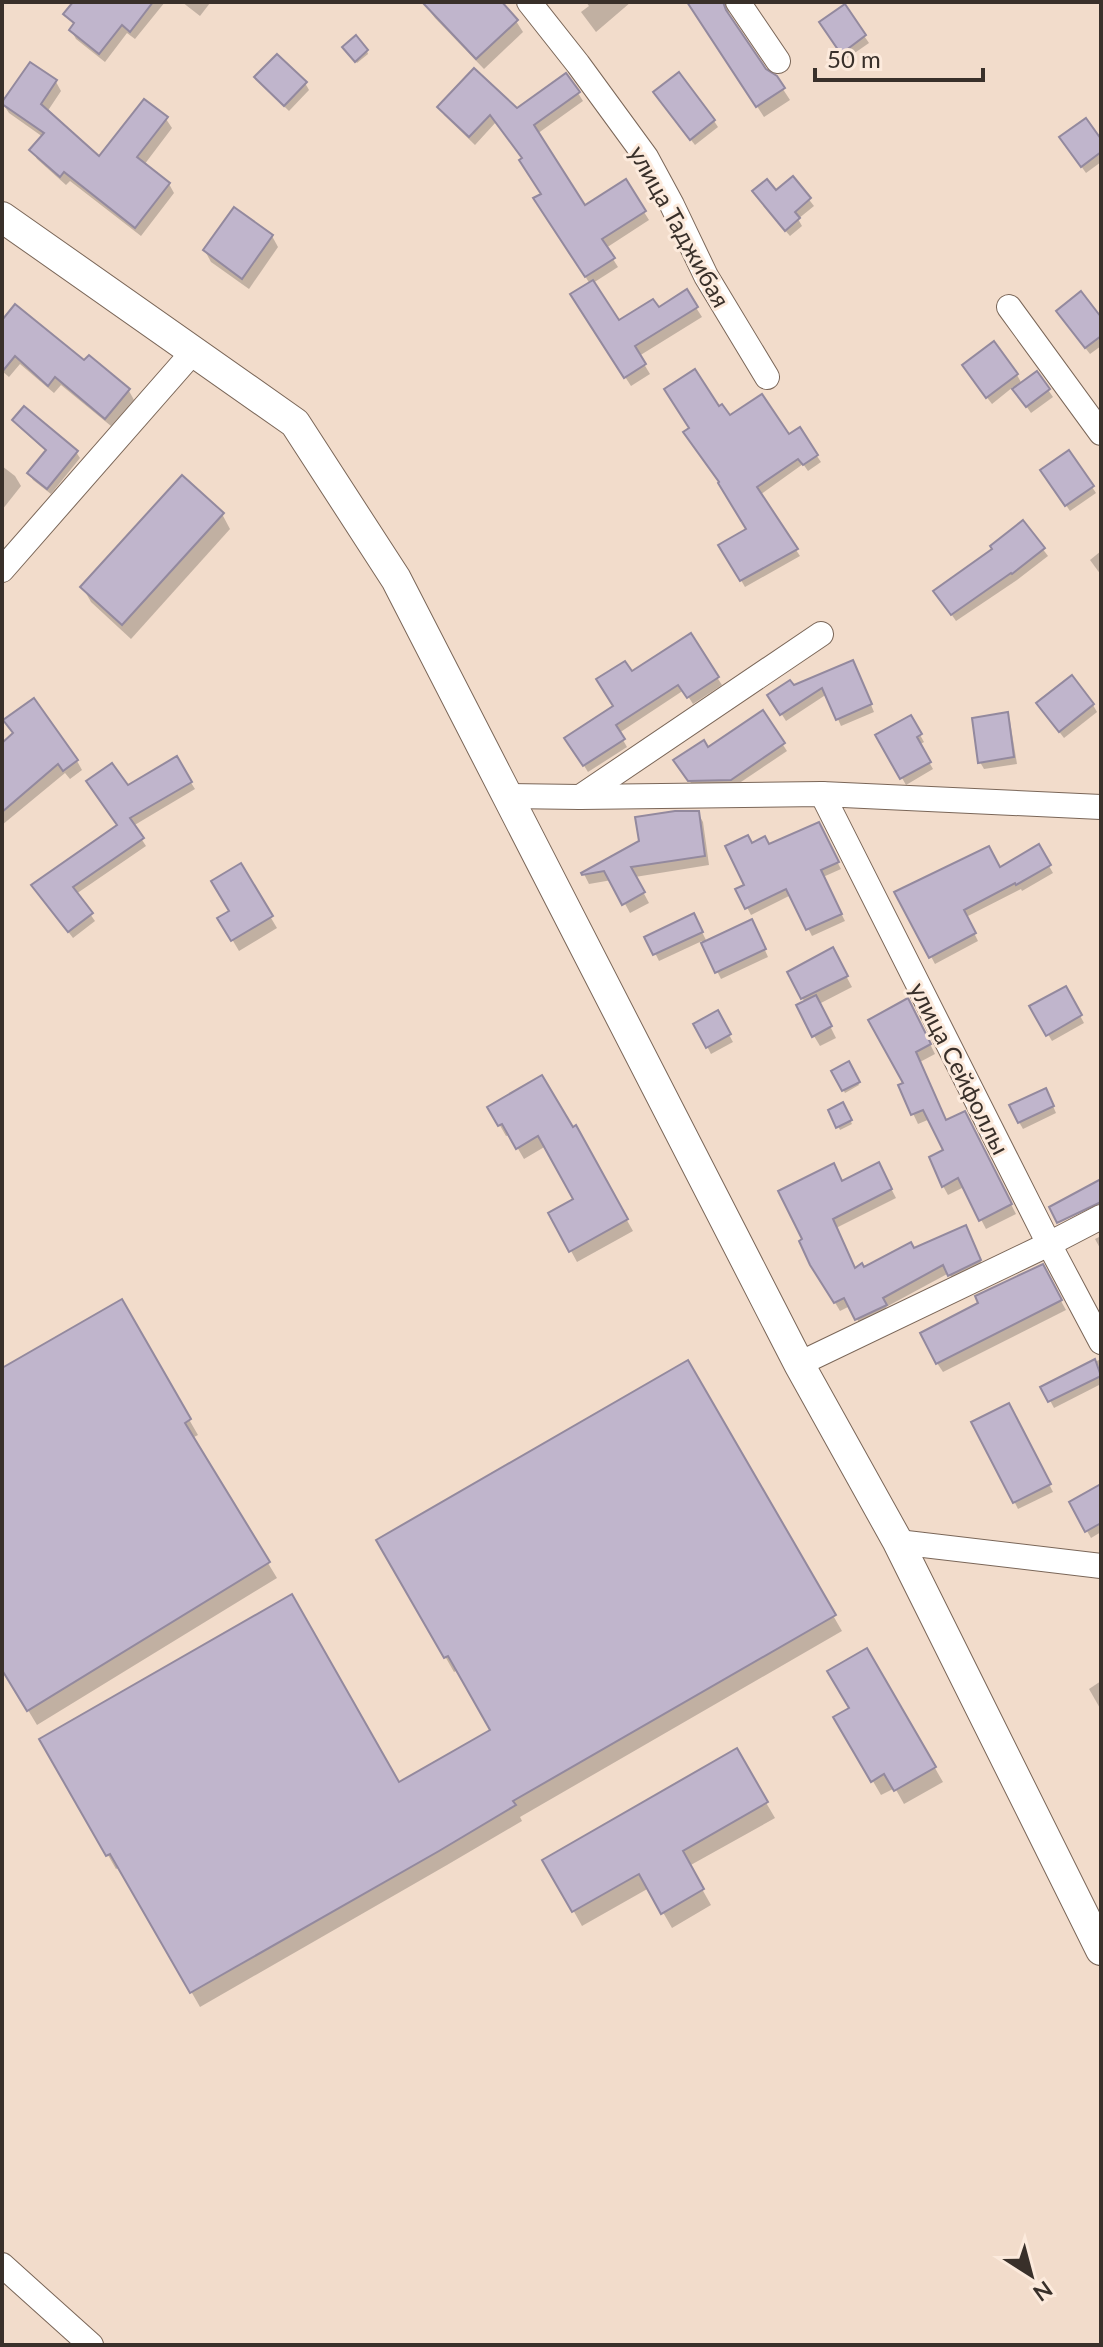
<svg xmlns="http://www.w3.org/2000/svg" width="1103" height="2347" viewBox="0 0 1103 2347" font-family="Lato,sans-serif">
  <style>
    .shadow { fill: #0003 }
    .building { fill: #c0b5cc; stroke: #93899e; stroke-width: 2 }
    .lines { fill: none; stroke-linecap: round; stroke-linejoin: round }
    .minor-casing { stroke: #7a6658; stroke-width: 26 }
    .tertiary-casing { stroke: #7a6658; stroke-width: 32 }
    .minor { stroke: #fff; stroke-width: 24 }
    .tertiary { stroke: #fff; stroke-width: 30 }
    .labels { text-anchor: middle; dominant-baseline: central; stroke-width: 6; stroke-linejoin: round; paint-order: stroke }
    .street-label { font-size: 24px; fill: #39302a; stroke: #fceadc }
  </style>
  <rect width="100%" height="100%" fill="#f2dccb"/>
  <g class="shadow">
    <polygon points="110,2 165,2 135,39 127,33 105,62 76,39 71,30"/>
    <polygon points="182,2 210,2 210,3 200,16"/>
    <polygon points="423,2 499,2 516,21 523,32 484,69 435,18"/>
    <polygon points="586,2 631,2 596,32 581,12 589,6"/>
    <polygon points="689,2 725,2 729,9 728,17 764,71 775,77 790,100 764,117"/>
    <polygon points="844,7 869,43 846,59 825,30"/>
    <polygon points="346,50 367,51 368,54 357,63"/>
    <polygon points="257,77 305,83 309,90 289,111 261,84"/>
    <polygon points="56,82 61,91 47,112 100,159 166,119 172,128 144,165 169,184 174,193 141,236 70,181 66,185 37,159 32,150 43,137 9,113 3,104"/>
    <polygon points="578,93 583,101 537,134 585,208 625,182 649,220 606,248 618,267 593,283 618,323 658,310 686,292 702,317 639,356 650,374 631,386 578,304 590,284 541,207 543,194 523,160 496,122 475,145 444,115 440,107 516,111"/>
    <polygon points="659,99 714,121 718,127 695,145"/>
    <polygon points="1101,143 1101,162 1086,173 1066,145"/>
    <polygon points="793,179 814,206 798,219 802,226 790,236 758,199 776,192"/>
    <polygon points="272,236 278,247 249,289 211,262 205,251"/>
    <polygon points="1062,318 1101,320 1101,346 1090,354"/>
    <polygon points="2,324 85,363 89,358 129,391 134,400 111,426 61,385 54,393 20,364 9,377 2,371"/>
    <polygon points="968,373 1017,375 1022,384 1037,374 1053,397 1031,413 1013,387 992,404"/>
    <polygon points="718,409 730,417 789,437 799,430 821,462 808,471 803,464 760,495 800,556 745,587 721,546 749,530"/>
    <polygon points="15,420 76,452 80,458 51,494 33,480 29,473 47,452 18,426"/>
    <polygon points="2,466 15,476 21,486 2,510"/>
    <polygon points="1047,477 1092,487 1096,493 1070,511"/>
    <polygon points="222,514 230,529 131,639 91,602 83,588"/>
    <polygon points="1023,523 1048,556 1017,580 956,621 940,598"/>
    <polygon points="1101,551 1101,575 1090,560"/>
    <polygon points="690,636 722,685 693,704 684,690 619,733 627,747 588,772 567,738 616,706 631,674"/>
    <polygon points="856,669 874,712 841,726 827,694 786,721 770,696"/>
    <polygon points="1093,705 1097,712 1064,738 1043,711"/>
    <polygon points="762,713 787,751 735,786 694,787 680,768"/>
    <polygon points="1006,714 1010,721 1017,764 984,769 980,762"/>
    <polygon points="910,717 924,742 919,745 933,769 906,785 878,736"/>
    <polygon points="15,734 77,761 82,770 70,779 65,773 2,825 2,745"/>
    <polygon points="176,759 195,789 133,826 146,846 76,894 95,921 73,938 38,892 120,826 127,787"/>
    <polygon points="698,813 703,822 709,865 635,877 649,903 630,913 612,880 589,884 584,874"/>
    <polygon points="818,825 841,869 823,877 845,921 812,936 791,895 751,915 738,890 746,886 752,845 769,847"/>
    <polygon points="1038,847 1053,873 1022,891 1021,889 966,917 978,941 935,964 897,893 1000,870"/>
    <polygon points="240,866 277,928 239,951 220,919 231,912"/>
    <polygon points="697,922 707,942 755,928 768,957 721,979 702,941 659,961 647,937"/>
    <polygon points="838,961 852,987 819,1004 836,1038 820,1046 814,1036 805,1003 790,973"/>
    <polygon points="1065,988 1084,1023 1052,1041 1032,1007"/>
    <polygon points="913,1010 935,1054 920,1062 946,1122 969,1122 1016,1214 986,1229 964,1187 948,1195 943,1186 946,1151 930,1119 918,1124 900,1086 906,1084"/>
    <polygon points="717,1013 733,1042 711,1054 695,1024"/>
    <polygon points="848,1064 859,1085 845,1093 833,1072"/>
    <polygon points="1049,1097 1056,1113 1023,1129 1019,1122"/>
    <polygon points="843,1105 852,1124 840,1130 830,1111"/>
    <polygon points="490,1108 572,1130 575,1128 633,1231 577,1262 551,1214 576,1200 546,1146 524,1159 510,1135 506,1136"/>
    <polygon points="883,1173 896,1198 836,1228 855,1270 864,1270 970,1236 984,1269 954,1283 949,1273 886,1307 890,1314 862,1328 850,1306 840,1311 818,1274 842,1183"/>
    <polygon points="1101,1236 1101,1250 1095,1239"/>
    <polygon points="1042,1267 1066,1310 943,1372 937,1363 981,1304"/>
    <polygon points="121,1302 198,1435 192,1438 277,1578 37,1725 2,1667 2,1370"/>
    <polygon points="1101,1359 1101,1384 1054,1408 1043,1387"/>
    <polygon points="687,1363 842,1631 520,1817 522,1821 447,1865 200,2007 120,1867 116,1869 42,1740 399,1785 493,1731 458,1670 454,1672 379,1541"/>
    <polygon points="1008,1405 1053,1492 1018,1509 974,1422"/>
    <polygon points="1101,1486 1101,1532 1091,1538 1071,1503"/>
    <polygon points="867,1650 943,1782 904,1804 895,1788 881,1795 836,1718 851,1709"/>
    <polygon points="1101,1681 1101,1710 1089,1689"/>
    <polygon points="736,1751 775,1818 689,1866 711,1905 672,1928 649,1888 582,1926 545,1860"/>
  </g>
  <g class="building">
    <polygon points="73,2 153,2 130,32 122,25 99,54 69,30 74,23 63,14"/>
    <polygon points="422,2 502,2 518,20 476,59"/>
    <polygon points="687,2 723,2 726,10 766,69 777,76 785,88 756,107"/>
    <polygon points="845,4 866,35 841,54 819,22"/>
    <polygon points="356,35 368,50 355,62 342,47"/>
    <polygon points="277,54 307,82 284,106 254,77"/>
    <polygon points="30,62 57,80 41,104 99,156 144,99 168,117 137,157 170,183 135,228 64,172 60,177 29,150 44,133 2,104 2,102"/>
    <polygon points="474,68 517,108 566,73 580,92 534,125 585,205 626,179 646,211 602,239 615,258 585,277 533,198 541,194 519,160 522,158 490,115 469,137 437,107"/>
    <polygon points="679,72 715,120 690,140 653,92"/>
    <polygon points="1086,118 1101,139 1101,152 1081,167 1059,137"/>
    <polygon points="793,176 811,198 795,212 800,218 785,231 752,191 767,179 776,190"/>
    <polygon points="234,207 273,235 242,279 203,250"/>
    <polygon points="593,280 619,320 653,299 659,307 687,289 698,307 635,346 646,364 624,378 570,294"/>
    <polygon points="1081,291 1101,317 1101,336 1085,348 1056,311"/>
    <polygon points="15,304 84,360 89,355 130,389 105,419 55,377 48,386 15,356 2,372 2,320"/>
    <polygon points="994,341 1018,374 986,398 962,365"/>
    <polygon points="695,369 719,406 722,404 730,415 762,394 789,434 800,427 818,455 803,465 798,459 757,487 798,549 740,581 718,545 746,529 718,483 719,482 683,432 689,428 664,389"/>
    <polygon points="1037,371 1050,389 1026,407 1012,389"/>
    <polygon points="24,406 78,451 47,489 27,473 46,450 12,420"/>
    <polygon points="1069,450 1094,486 1065,506 1040,470"/>
    <polygon points="182,475 224,513 122,625 80,587"/>
    <polygon points="1023,520 1045,548 1012,574 1011,573 951,615 933,591 992,549 990,546"/>
    <polygon points="691,633 719,677 687,698 678,685 616,725 625,739 583,766 564,738 613,706 596,679 625,661 632,671"/>
    <polygon points="853,660 872,704 836,720 822,688 780,715 767,695 790,680 794,685"/>
    <polygon points="1072,675 1094,704 1059,732 1036,703"/>
    <polygon points="34,698 78,760 63,771 58,764 2,812 2,743 13,733 3,720"/>
    <polygon points="763,710 785,743 731,780 688,781 673,760 704,740 708,747"/>
    <polygon points="1008,712 1014,757 978,763 972,718"/>
    <polygon points="911,715 922,734 917,737 931,762 900,779 875,735"/>
    <polygon points="177,756 192,782 130,818 144,838 73,887 93,913 68,932 31,885 117,825 86,781 112,763 128,785"/>
    <polygon points="675,811 699,811 705,856 631,867 645,892 622,905 604,871 582,875 581,873 639,841 635,817"/>
    <polygon points="819,822 839,862 821,870 842,914 806,930 786,889 745,909 735,889 744,885 725,846 748,835 752,843 765,836 769,844"/>
    <polygon points="1039,844 1051,865 1016,885 1015,883 964,910 976,933 929,958 894,892 989,846 1000,867"/>
    <polygon points="241,863 273,916 231,941 217,918 229,911 211,881"/>
    <polygon points="694,913 703,932 653,955 644,937"/>
    <polygon points="752,919 766,949 715,973 701,943"/>
    <polygon points="833,947 848,976 801,999 787,972"/>
    <polygon points="1066,986 1082,1015 1046,1036 1029,1006"/>
    <polygon points="816,995 832,1026 812,1037 796,1005"/>
    <polygon points="908,998 931,1044 916,1052 946,1120 965,1111 1012,1204 979,1221 958,1178 942,1187 929,1157 943,1150 923,1110 911,1115 898,1085 903,1083 868,1020"/>
    <polygon points="718,1010 731,1034 706,1048 693,1024"/>
    <polygon points="849,1061 860,1082 842,1091 831,1071"/>
    <polygon points="542,1075 573,1127 576,1125 628,1219 569,1252 548,1213 573,1199 538,1136 516,1149 502,1124 498,1126 487,1107"/>
    <polygon points="1046,1088 1054,1106 1018,1123 1009,1105"/>
    <polygon points="843,1102 852,1120 836,1128 828,1110"/>
    <polygon points="879,1162 892,1189 833,1219 855,1268 862,1263 864,1267 911,1242 914,1248 966,1225 981,1260 948,1276 943,1265 883,1298 887,1305 855,1320 844,1298 834,1303 810,1265 799,1241 802,1239 778,1191 834,1163 842,1181"/>
    <polygon points="1101,1179 1101,1202 1057,1223 1049,1207"/>
    <polygon points="1043,1264 1062,1300 936,1364 920,1333 978,1303 975,1296"/>
    <polygon points="122,1299 191,1419 185,1423 270,1562 27,1711 2,1670 2,1368"/>
    <polygon points="1095,1359 1101,1376 1048,1402 1040,1387"/>
    <polygon points="688,1360 836,1615 513,1801 516,1805 439,1851 190,1993 110,1854 106,1856 39,1739 292,1594 399,1782 490,1730 448,1656 444,1658 376,1540"/>
    <polygon points="1009,1403 1051,1484 1013,1503 971,1422"/>
    <polygon points="1101,1484 1101,1523 1085,1532 1069,1502"/>
    <polygon points="867,1648 936,1767 894,1791 884,1774 871,1782 833,1717 849,1708 827,1671"/>
    <polygon points="737,1748 768,1802 683,1851 704,1889 661,1914 639,1874 572,1912 542,1860"/>
  </g>
  <g class="lines">
    <g class="minor-casing">
      <g id="minor">
        <polyline points="529,2 578,64 646,157 672,205 706,276 767,377"/>
        <polyline points="738,2 778,61"/>
        <polyline points="1009,307 1101,433"/>
        <polyline points="2,570 193,352"/>
        <polyline points="822,794 1049,1244 1101,1342"/>
        <polyline points="507,796 580,797 822,794 1101,807"/>
        <polyline points="580,797 821,634"/>
        <polyline points="799,1364 1049,1244 1101,1217"/>
        <polyline points="898,1542 1101,1566"/>
        <polyline points="2,2265 91,2345"/>
      </g>
    </g>
    <g class="tertiary-casing">
      <polyline id="tertiary" points="2,217 295,423 396,579 799,1364 898,1542 1101,1950"/>
    </g>
    <use href="#minor" class="minor"/>
    <use href="#tertiary" class="tertiary"/>
  </g>
  <g class="labels">
    <g class="street-label">
      <text transform="translate(680 226) rotate(61)">улица Таджибая</text>
      <text transform="translate(960 1068) rotate(63)">улица Сейфоллы</text>
    </g>
  </g>
  <rect width="1103" height="2347" fill="none" stroke="#39302a" stroke-width="8"/>
  <g transform="translate(1031 2275) rotate(144)" stroke="#fceadc" stroke-width="6" paint-order="stroke">
  <path d="M0-6L14 30L0 20L-14 30Z" fill="#39302a"/>
  <text y="-12" font-size="22" font-weight="bold" text-anchor="middle" fill="#39302a">N</text>
  </g>
  <path d="M815 68v12h168v-12" fill="none" stroke="#39302a" stroke-width="4"/>
  <text x="827" y="68" font-size="24" fill="#39302a" stroke="#fceadc" stroke-width="6" paint-order="stroke">50 m</text>
</svg>
